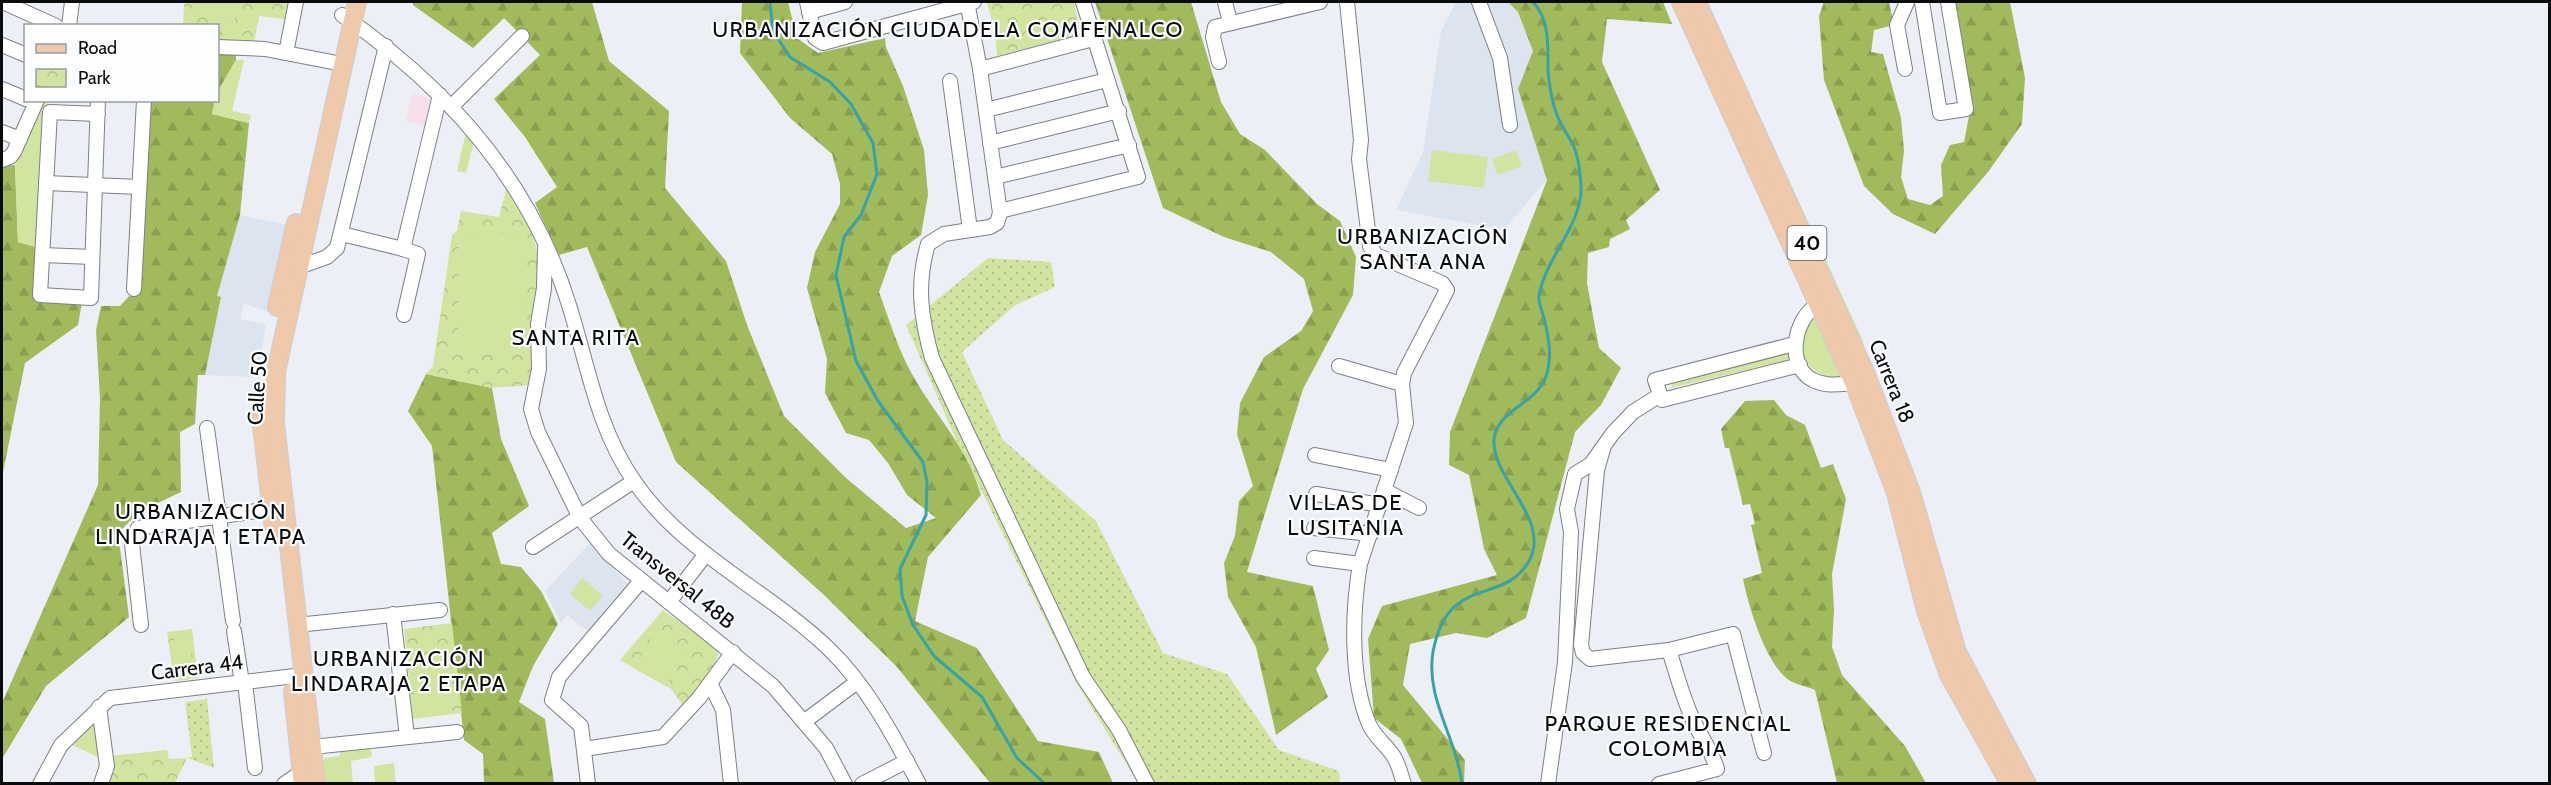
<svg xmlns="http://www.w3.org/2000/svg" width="2551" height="785" viewBox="0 0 2551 785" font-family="Cabin,sans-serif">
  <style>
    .built { fill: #dce4f0 }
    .medical { fill: #f6deea }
    .grass { fill: url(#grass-dots) }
    .forest { fill: url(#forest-firs) }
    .park { fill: url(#park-crowns) }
    .garden { fill: #d1e5a0 }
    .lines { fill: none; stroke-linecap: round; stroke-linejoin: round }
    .stream { stroke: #38a2a7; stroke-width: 3 }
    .minor-casing { stroke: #7c7f85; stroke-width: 16 }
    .major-casing { stroke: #cececf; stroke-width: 20 }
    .minor { stroke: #fff; stroke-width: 14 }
    .major { stroke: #eec9ac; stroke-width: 18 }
    .labels { text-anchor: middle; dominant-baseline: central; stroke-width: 4.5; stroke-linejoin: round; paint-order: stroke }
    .shield { fill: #fcfdfe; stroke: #535455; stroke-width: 1.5 }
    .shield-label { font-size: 20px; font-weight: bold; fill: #0a0b0d }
    .street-label { font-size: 21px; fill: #0a0b0d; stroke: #fcfdfe }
    .neighbourhood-label { font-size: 22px; letter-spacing: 1.5px; fill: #0a0b0d; stroke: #fcfdfe }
  </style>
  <defs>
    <pattern id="grass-dots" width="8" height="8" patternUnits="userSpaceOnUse" patternTransform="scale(1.5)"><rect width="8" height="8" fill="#d1e5a0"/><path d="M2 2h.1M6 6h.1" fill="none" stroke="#b2c389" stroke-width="1.8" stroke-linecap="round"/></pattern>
    <pattern id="forest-firs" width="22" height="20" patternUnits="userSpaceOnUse" patternTransform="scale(1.5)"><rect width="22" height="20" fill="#a1ba5c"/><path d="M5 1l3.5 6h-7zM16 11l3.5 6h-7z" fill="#899f4f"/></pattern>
    <pattern id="park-crowns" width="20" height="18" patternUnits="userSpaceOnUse" patternTransform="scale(1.5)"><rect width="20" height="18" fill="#d1e5a0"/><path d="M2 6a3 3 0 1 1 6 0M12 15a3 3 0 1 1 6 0" fill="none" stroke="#b2c389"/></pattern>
  </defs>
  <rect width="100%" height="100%" fill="#ecf0f6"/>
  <g class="built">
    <polygon points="1456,2 1508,2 1518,12 1533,51 1518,89 1547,179 1504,230 1396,210 1423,152 1441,31"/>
    <polygon points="240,215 288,225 270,312 244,304 240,319 266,324 258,374 252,377 205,375 221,298 217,296"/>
    <polygon points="590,543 628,584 628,587 590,633 567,615 561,623 545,591"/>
  </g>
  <polygon class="medical" points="413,94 431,98 425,126 406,121"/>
  <g class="grass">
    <polygon points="988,258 1051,262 1055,287 1014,306 962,352 1003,440 1096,521 1163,653 1227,674 1279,750 1339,771 1340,783 1138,783 1076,682 954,435 906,325"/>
    <polygon points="207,699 214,768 187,758 192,756 185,702"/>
  </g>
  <g class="forest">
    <path d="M413,2H592L609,61L669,111L665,188L726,261L747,325L784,416L846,478L906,528L936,518L907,495L888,463L869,440L846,433L825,393L827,359L807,288L815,252L840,204V184L832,154L790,118L740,53L742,2H788L797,38L818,53L885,38L886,47L903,86L924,150L928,195L921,235L892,256L879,292C889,319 898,349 912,374C937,419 966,444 981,495L928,557L915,621L977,648L1038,741L1099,752L1113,783H990L897,667L823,594L676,462L587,247L559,255L535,203L557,187L525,137L494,99L540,55L504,18L473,48L413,5Z"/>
    <polygon points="1095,2 1191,2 1221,102 1240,134 1265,150 1317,204 1340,221 1356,257 1353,295 1303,389 1247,572 1313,586 1329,650 1316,669 1328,697 1276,735 1256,647 1228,597 1224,563 1235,536 1239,501 1253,486 1237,434 1240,403 1264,357 1301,331 1313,311 1304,279 1271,252 1224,237 1163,208"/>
    <polygon points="1508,2 1663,2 1672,24 1607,19 1602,62 1660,190 1626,220 1630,229 1610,239 1609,247 1588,253 1587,283 1599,348 1621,368 1601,405 1575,432 1526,618 1487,638 1456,633 1410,644 1403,685 1465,760 1464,783 1422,783 1401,739 1374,718 1368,639 1382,606 1497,575 1484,549 1469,475 1449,465 1450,432 1547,180 1518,89 1533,51 1518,12"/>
    <polygon points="1824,2 1889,2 1894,25 1874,30 1871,52 1883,54 1901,118 1904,151 1901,177 1908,199 1930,205 1943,196 1941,165 1950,145 1964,142 1970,111 1954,2 2010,2 2025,78 2022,124 1988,172 1935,234 1893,214 1864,186 1824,80 1819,16"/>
    <polygon points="218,53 236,54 236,60 218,91"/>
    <polygon points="148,101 215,101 212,114 249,123 240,215 217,296 221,297 205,375 198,375 195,424 180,432 181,492 139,512 118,533 129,617 46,686 2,759 2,703 98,485 100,399 96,330 101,306 120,306 133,292"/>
    <polygon points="15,165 18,242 39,248 36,297 82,303 78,325 25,363 2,477 2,166"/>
    <polygon points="426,374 492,388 501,439 529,506 492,533 501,564 521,567 541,591 558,624 533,666 519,702 545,719 554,783 484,783 483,754 464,740 432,446 408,411"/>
    <path d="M1774,400L1786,415L1805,425L1821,468L1833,464L1846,499L1832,574L1834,610L1832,647L1842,675L1905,746L1926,783H1837L1815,690C1806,686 1792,684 1785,677C1764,657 1749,608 1743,579L1762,573L1751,525L1755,524L1750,504L1743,505L1729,448H1725L1721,429L1745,401Z"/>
  </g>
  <g class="park">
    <polygon points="190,2 293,2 290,20 259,16 254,43 218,41 218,26 183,26 184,4"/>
    <polygon points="993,2 1074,2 1081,34 997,56 995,31 987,3"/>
    <path d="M506,190C517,196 518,204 523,215C526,222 531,229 533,236C545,270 537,350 530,385L492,388L426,374L433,366L452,235L457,231L461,211L499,217Z"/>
    <polygon points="663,610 720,650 714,665 684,707 671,689 620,660"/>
    <polygon points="452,623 462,713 413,719 404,629"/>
    <polygon points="192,629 198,678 174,681 167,632"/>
    <polygon points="167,750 169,759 187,758 175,783 103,784 109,756"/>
  </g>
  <g class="garden">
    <polygon points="213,2 238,2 234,23 210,19"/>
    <polygon points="1703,2 1707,2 1864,343 1859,342"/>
    <polygon points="236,60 244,60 232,111 251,115 249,123 212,114 215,101 218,100 218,91"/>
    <polygon points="45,101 48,104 39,248 18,242 15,165"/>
    <polygon points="466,132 474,141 466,173 457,171"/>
    <polygon points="1432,150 1488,157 1484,188 1428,181"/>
    <polygon points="1516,150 1522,166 1498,175 1492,159"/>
    <polygon points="459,233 524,234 522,349 458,348"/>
    <path d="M1815,314L1846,377C1818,382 1794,360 1804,331C1806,325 1811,320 1815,314Z"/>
    <polygon points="1786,353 1791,356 1788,360 1671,388 1673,383"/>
    <polygon points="582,578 603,596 590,611 570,594"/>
    <polygon points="653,634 685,651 677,667 645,650"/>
    <polygon points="189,637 192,666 177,668 174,639"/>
    <polygon points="643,653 675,670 666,686 635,669"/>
    <polygon points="447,665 452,713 417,716 412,669"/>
    <polygon points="98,719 104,760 72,745"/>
    <polygon points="371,748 372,757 351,761 353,783 325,783 323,761 325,758 340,756 340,752"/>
    <polygon points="394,763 396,783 375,783 374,766"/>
  </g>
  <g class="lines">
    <g class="stream">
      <polyline points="770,2 773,31 790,57 830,82 851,104 873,143 877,174 861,215 844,237 836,275 856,361 878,401 923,462 927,482 926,515 900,569 902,596 913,625 934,656 982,697 1017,758 1045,784"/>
      <path d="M1462,784C1457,739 1425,698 1433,652C1448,572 1503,607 1529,561C1551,521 1496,482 1494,444C1492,412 1534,405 1545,379C1553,359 1549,339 1544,318C1542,311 1538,302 1539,296C1545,261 1573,235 1580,200C1583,188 1579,159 1574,147C1569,136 1561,126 1557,115C1552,102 1548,80 1548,66C1548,44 1549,18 1533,2"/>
    </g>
    <g class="minor-casing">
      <g id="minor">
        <polyline points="3,2 56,26"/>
        <polyline points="807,2 815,38 823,43 974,2"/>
        <path d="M967,2L980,69L1000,213L997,223L990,227L944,234L928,244C916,285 921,318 932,358L1083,677L1119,730L1147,784"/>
        <polyline points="1225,2 1230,22"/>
        <path d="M1347,2L1361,140L1359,159L1370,246L1376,255L1442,283L1447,290L1404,373L1402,384L1406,423L1360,564C1352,612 1350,679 1369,724C1375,738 1387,745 1394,757C1399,765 1401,775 1404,784"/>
        <polyline points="1479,2 1500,58 1510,125"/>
        <polyline points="1922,2 1940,113 1966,109 1948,2"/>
        <polyline points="809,12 845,2"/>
        <path d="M342,15C447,87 531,182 569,305C588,365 597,428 634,481C683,553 766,589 828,648C867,685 894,737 919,784"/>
        <polyline points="69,26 72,2"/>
        <polyline points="2,45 26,55"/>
        <polyline points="218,47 265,49 332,62"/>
        <polyline points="286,53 296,2"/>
        <polyline points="1219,62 1213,37 1215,27 1320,2"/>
        <polyline points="980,69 1093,39"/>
        <polyline points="1905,69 1897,25 1907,2"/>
        <polyline points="950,81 970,230"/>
        <polyline points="2,89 26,99"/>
        <polyline points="452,106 522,36"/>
        <polyline points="986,110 1107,80"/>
        <polyline points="98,114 50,112 40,295 91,298 98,100"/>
        <polyline points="2,132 20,139"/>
        <polyline points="990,143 1119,111"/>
        <polyline points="2,160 10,157 14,152 37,100"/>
        <polyline points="995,177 1129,145"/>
        <polyline points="46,183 139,187"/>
        <polyline points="1000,211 1138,177 1083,2"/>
        <polyline points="342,234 403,249 440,95"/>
        <polyline points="545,248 544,288 538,324 539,369 531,409 538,432 580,518 609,554 773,686 826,748 845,784"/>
        <polyline points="403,249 418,254 404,315"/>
        <polyline points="43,255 92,257"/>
        <polyline points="299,267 327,257 337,248 386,46"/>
        <polyline points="134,289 144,100"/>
        <path d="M1817,305C1794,319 1785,366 1813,380C1826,387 1840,384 1854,383"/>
        <polyline points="1794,344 1655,380 1662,400 1800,365"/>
        <polyline points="1339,366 1402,384"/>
        <polyline points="207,428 233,621"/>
        <path d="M1603,449L1597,470L1581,645L1583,653L1590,659L1669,650C1677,675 1683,699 1694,722C1702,739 1712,751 1717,769L1659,784"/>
        <polyline points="1315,455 1391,470"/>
        <polyline points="1384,490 1419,508"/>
        <polyline points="1316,494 1380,505"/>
        <polyline points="1314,528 1371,534"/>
        <polyline points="533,547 634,481"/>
        <polyline points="1314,558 1360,564"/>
        <polyline points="669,602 706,554"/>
        <polyline points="393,614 407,737"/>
        <polyline points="141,625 132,544 138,528 271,509"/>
        <polyline points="297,625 440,610"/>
        <polyline points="234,631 242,683"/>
        <polyline points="1669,650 1733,634 1764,753"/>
        <polyline points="245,683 255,768"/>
        <polyline points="710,683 723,710 731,784"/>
        <polyline points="99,707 107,766 101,784"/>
        <polyline points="805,721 857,682"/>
        <polyline points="312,747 457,732"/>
        <polyline points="584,749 663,737 699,698 733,652"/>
        <polyline points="40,784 61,745 110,698 303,675"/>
        <polyline points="284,784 302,772"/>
        <polyline points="588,784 581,726 552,700 559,677 641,581"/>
        <polyline points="862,784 907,761"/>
        <polyline points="1548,784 1565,662 1571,532 1567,509 1575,474 1591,464 1613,433 1633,412 1660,395"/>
      </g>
    </g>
    <g class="major-casing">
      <g id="major">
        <polyline points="1681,2 1854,383 1896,493 1926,611 1949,675 2010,784"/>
        <polyline points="1697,2 1867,377 1911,492 1957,652 2027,784"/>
        <polyline points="277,307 296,223"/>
        <polyline points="263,397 262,426 274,530"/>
        <polyline points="293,692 303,784"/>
        <polyline points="316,784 275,423 276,372 357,2"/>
      </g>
    </g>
    <use href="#minor" class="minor"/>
    <use href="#major" class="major"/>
  </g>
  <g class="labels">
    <rect class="shield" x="1787.5" y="226" width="39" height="34" rx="4.5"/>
    <g class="shield-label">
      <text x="1807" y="243">40</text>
    </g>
    <g class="street-label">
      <text transform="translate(1892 381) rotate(68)">Carrera 18</text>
      <text transform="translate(257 388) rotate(-86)">Calle 50</text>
      <text transform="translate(678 580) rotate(39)">Transversal 48B</text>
      <text transform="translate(197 667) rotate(-7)">Carrera 44</text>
    </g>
    <g class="neighbourhood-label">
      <text x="948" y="29">URBANIZACIÓN CIUDADELA COMFENALCO</text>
      <text x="1423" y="236">URBANIZACIÓN<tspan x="1423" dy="25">SANTA ANA</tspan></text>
      <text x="576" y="337">SANTA RITA</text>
      <text x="1346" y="502">VILLAS DE<tspan x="1346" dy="25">LUSITANIA</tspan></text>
      <text x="201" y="511">URBANIZACIÓN<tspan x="201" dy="25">LINDARAJA 1 ETAPA</tspan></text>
      <text x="399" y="658">URBANIZACIÓN<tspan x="399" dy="25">LINDARAJA 2 ETAPA</tspan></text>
      <text x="1668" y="723">PARQUE RESIDENCIAL<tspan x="1668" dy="25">COLOMBIA</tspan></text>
    </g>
  </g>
  <rect width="2551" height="785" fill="none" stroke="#0a0b0d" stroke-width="6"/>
  <rect x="24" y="24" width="195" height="78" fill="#fcfdfe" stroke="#9b9c9e" stroke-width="1.5"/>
  <rect x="36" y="44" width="30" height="9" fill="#eec9ac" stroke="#9b9c9e" stroke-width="1.5"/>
  <text x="78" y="54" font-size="18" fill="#0a0b0d">Road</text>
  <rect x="36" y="69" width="30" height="18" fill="url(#park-crowns)" stroke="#9b9c9e" stroke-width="1.5"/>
  <text x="78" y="84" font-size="18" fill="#0a0b0d">Park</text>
</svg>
